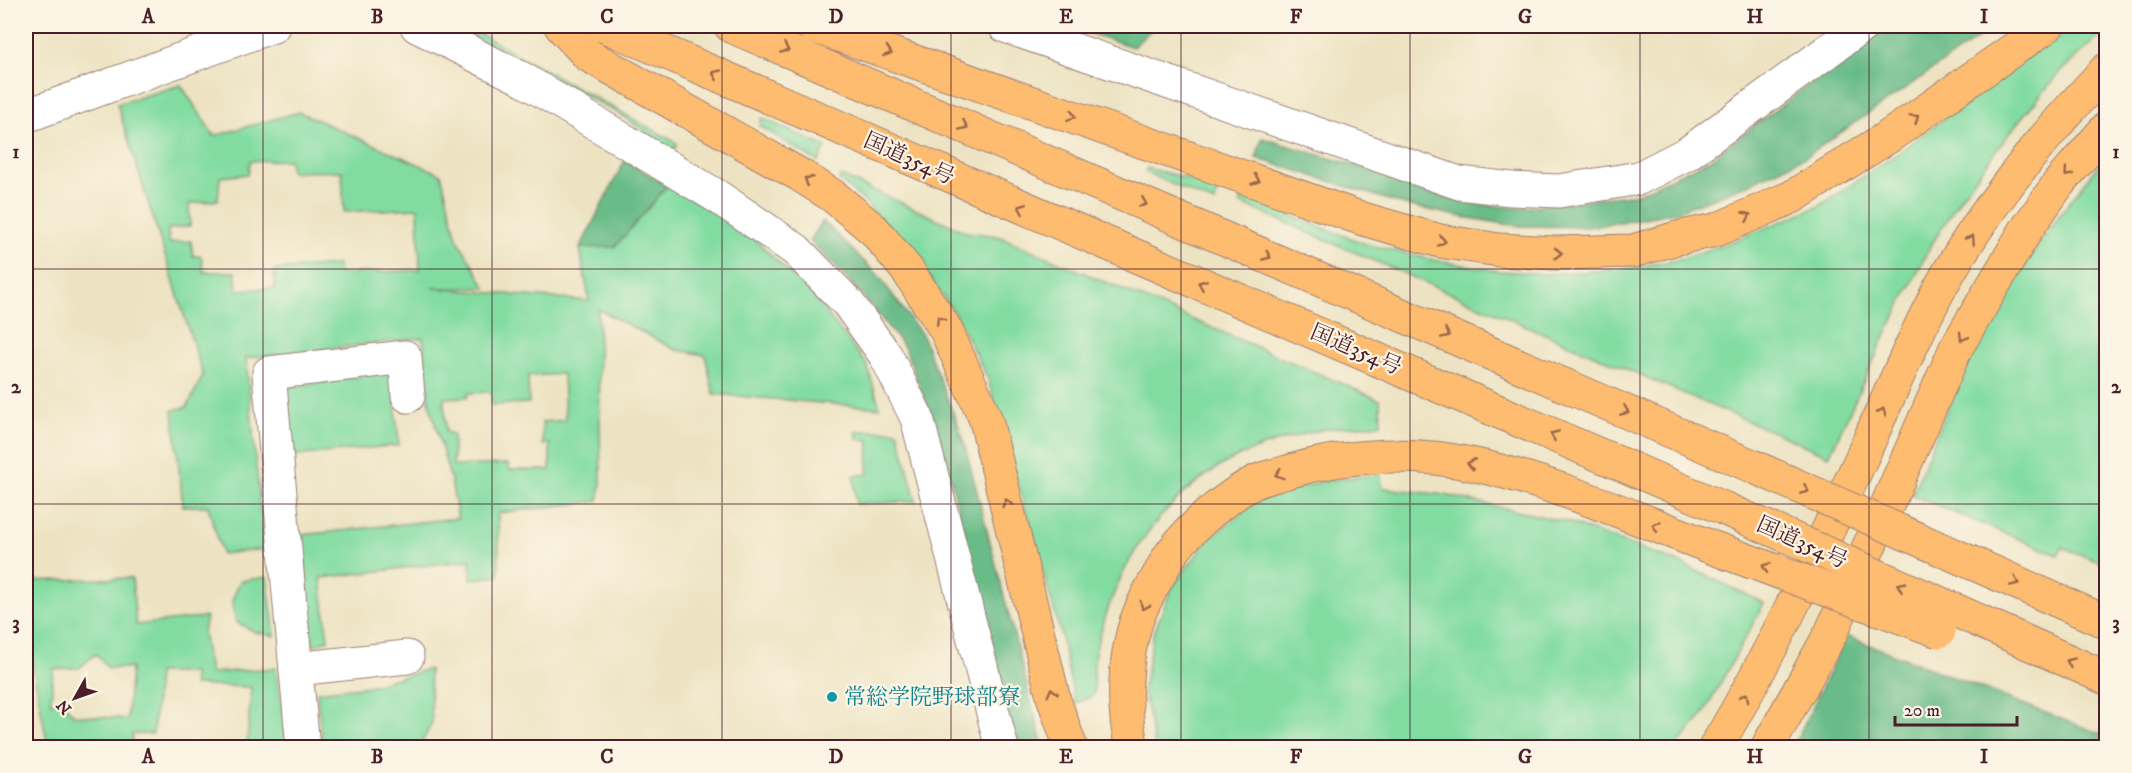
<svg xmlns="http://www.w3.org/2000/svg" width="2132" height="773" viewBox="0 0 2132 773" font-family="'IM FELL DW Pica','Noto Serif JP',serif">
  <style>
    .green { fill: #82dca2; stroke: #667e66; stroke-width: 1.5; fill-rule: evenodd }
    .forest { fill: #69bc88; stroke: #5a6e5a; stroke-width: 1.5 }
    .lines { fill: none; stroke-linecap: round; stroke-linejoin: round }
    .street-casing { stroke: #9c8177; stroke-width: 35 }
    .highway-casing { stroke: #9c8177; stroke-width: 35 }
    .street { stroke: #fff; stroke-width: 33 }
    .highway { stroke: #fdbc70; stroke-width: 33 }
    .highway-bridge-casing { stroke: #9c8177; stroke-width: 35; stroke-linecap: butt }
    .highway-bridge { stroke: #fdbc70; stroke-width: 33 }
    .oneway { stroke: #9b664a }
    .grid { fill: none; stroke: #4a1f2b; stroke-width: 1.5; stroke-opacity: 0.55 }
    .culture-dot { fill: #0f9aa8; stroke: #fcf5e5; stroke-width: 2 }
    .labels { text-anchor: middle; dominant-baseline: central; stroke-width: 4.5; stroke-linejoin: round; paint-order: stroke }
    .street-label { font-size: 22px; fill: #4a1f2b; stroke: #fcf5e5 }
    .culture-label { font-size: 22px; fill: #0d838f; stroke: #fcf5e5; text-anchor: start }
    .neatline { fill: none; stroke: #4a1f2b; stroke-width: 2 }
    .grid-label { font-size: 20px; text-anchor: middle; font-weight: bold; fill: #4a1f2b }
  </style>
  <rect width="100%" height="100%" fill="#fcf5e5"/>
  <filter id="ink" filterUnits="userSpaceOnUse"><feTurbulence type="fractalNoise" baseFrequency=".0167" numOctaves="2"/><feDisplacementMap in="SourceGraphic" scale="12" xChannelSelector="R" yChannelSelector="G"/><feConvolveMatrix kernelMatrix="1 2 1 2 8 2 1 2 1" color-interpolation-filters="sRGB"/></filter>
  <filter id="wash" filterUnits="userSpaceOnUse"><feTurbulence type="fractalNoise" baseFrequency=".008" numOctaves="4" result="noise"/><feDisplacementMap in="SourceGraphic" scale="24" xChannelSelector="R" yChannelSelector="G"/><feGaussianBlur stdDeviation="1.35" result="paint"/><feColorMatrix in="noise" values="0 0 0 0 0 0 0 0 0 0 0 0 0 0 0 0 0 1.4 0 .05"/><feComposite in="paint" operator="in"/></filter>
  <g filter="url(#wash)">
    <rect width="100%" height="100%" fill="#ede3c3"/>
    <g class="green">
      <polygon points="453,26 466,26 677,143 674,151 618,113"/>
      <polygon points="2078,26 2106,26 2106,31 2062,70 2018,122 1961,197 1930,247 1882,342 1829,456 1240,203 1242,197 1366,244 1433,260 1500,271 1547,274 1612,270 1673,261 1726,244 1819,206 1897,154 2032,53"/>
      <path d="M181,85L214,136L299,112L441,174L457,238L486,288H432L589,301L580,248L615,246L667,186L739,224L815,298L867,365L880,408L714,394L705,355L676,350L598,309L601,483L598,501L498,513L499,576L471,579L470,560L321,578L328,640L313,646L302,535L458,518L451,481L429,402L423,338L246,358L264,549L222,554L208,506H183L173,410L187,407L203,375L117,104ZM289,160L291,172L342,171L344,212L418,208L420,270L339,274L338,265L274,270L275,288L237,290L235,272H204L201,256H193L191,241L169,243L168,229L190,226L189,204L218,200L220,177L248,174L250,161ZM563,374L565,420L542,422L543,445L550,444V470H510L508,464L453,466V434L446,432L444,398L468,397V393L491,392L492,405L529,403L528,376Z"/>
      <polygon points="762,118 826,147 818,162 760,126"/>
      <path d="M2106,156V283L2099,322L2097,363L2103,412L2106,422V565L2062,547L2058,555L1912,495C1932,446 1951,396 1976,349C2012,282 2058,213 2106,156Z"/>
      <polygon points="1147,168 1220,187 1214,203 1145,172"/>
      <path d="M841,176L966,232L998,236L1380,400L1381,424C1363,426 1344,426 1326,429C1294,436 1250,448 1222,465C1164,500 1125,554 1105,618C1101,632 1094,648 1094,663C1093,673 1094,684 1094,695L1075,704L1060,631L988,379L954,312L913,254L864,201L839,180Z"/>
      <polygon points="392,371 399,445 294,456 285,388"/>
      <polygon points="857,431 898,431 916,501 856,504 854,476 868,474 869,440 857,439"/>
      <polygon points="1380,474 1383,488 1445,495 1567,522 1682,564 1764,603 1703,715 1676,747 1155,747 1143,689 1153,635 1172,587 1208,540 1257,501 1323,481"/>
      <polygon points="267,577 275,636 255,632 236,622 232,601 240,581"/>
      <path d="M132,578L136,625L206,617L203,632L210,673L276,668L288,747H247L251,687L194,685L193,673H158L153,734H132V747H48L26,631V581ZM96,654L108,668H131L127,719L74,715L62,702L51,703L53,669L79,668Z"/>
      <polygon points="429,669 432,723 423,740 423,747 322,747 317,692 369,686"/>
    </g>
    <g class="forest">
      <polygon points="1067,26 1155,26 1133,47"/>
      <polygon points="1887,26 1996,26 1805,157 1744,186 1675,212 1633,220 1587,227 1517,226 1463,217 1405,205 1256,158 1262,138 1377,172 1463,203 1519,208 1637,194 1709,160"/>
      <polygon points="625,160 667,186 615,247 580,248"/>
      <polygon points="823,221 878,275 922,335 963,438 1043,747 1021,747 1013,730 943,448 905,348 860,292 810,241"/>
      <polygon points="1846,636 2106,736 2106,748 1793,748"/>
    </g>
  </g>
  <g filter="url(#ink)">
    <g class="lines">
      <g class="street-casing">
        <g id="street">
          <polyline points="417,26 519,77 718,197 796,250 848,303 886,356 917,418 1002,748"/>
          <polyline points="1005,26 1459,183 1512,189 1559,191 1639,178 1688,153 1862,26"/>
          <polyline points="26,116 273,26"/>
          <polyline points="296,669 407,657"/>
          <polyline points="303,748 269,373 405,357 408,396"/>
        </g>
      </g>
      <g class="highway-casing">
        <g id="highway">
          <polyline points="561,26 588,55 800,175 833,196 874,230 908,271 946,330 986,420 1054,700 1071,748"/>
          <path d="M605,26C977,189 1350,347 1723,508"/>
          <polyline points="731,26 1752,466"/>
          <polyline points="813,26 1363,219 1440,241 1499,250 1555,253 1633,251 1677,238 1716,230 1792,197 1888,137 2047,26"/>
          <polyline points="1970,562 2106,622"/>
          <polyline points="1955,610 2106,678"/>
          <path d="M1132,748C1122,707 1124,662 1136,622C1142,605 1151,588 1160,573C1164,566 1168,557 1174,550C1193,525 1228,495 1257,481C1266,477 1278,475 1287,472C1349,453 1417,451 1480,466C1559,484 1635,518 1711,547"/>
          <path d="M1715,748C1771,655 1816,557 1861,459C1887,401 1911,342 1941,286C1985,206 2044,135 2106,70"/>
          <polyline points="1767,748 1831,633 1956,348 2026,230 2059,183 2106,129"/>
        </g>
      </g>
      <use href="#street" class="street"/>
      <use href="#highway" class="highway"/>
      <g class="highway-bridge-casing">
        <g id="highway-bridge">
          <polyline points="1752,466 1970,562"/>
          <polyline points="1723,508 1955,610"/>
          <polyline points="1711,547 1939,631"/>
        </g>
      </g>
      <use href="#highway-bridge" class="highway-bridge"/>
    </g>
    <defs><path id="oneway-chevron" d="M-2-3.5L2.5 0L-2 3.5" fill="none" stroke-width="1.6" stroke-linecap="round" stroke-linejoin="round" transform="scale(1.5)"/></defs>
    <g class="oneway">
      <use href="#oneway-chevron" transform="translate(785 49) rotate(23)"/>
      <use href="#oneway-chevron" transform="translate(888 52) rotate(19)"/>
      <use href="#oneway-chevron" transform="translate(716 74) rotate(-156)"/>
      <use href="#oneway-chevron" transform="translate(1072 116) rotate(19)"/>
      <use href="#oneway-chevron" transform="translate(1915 118) rotate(-35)"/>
      <use href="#oneway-chevron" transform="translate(964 126) rotate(23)"/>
      <use href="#oneway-chevron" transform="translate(2068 173) rotate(130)"/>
      <use href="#oneway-chevron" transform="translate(808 180) rotate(-147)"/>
      <use href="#oneway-chevron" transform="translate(1256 180) rotate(20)"/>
      <use href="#oneway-chevron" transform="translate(1143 203) rotate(23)"/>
      <use href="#oneway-chevron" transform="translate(1022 208) rotate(-157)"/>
      <use href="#oneway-chevron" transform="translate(1747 216) rotate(-24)"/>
      <use href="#oneway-chevron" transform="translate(1971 239) rotate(-57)"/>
      <use href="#oneway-chevron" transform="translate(1442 241) rotate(12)"/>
      <use href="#oneway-chevron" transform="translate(1558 253)"/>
      <use href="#oneway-chevron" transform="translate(1267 256) rotate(23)"/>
      <use href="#oneway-chevron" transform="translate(1202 284) rotate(-157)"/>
      <use href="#oneway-chevron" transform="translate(940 320) rotate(-122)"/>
      <use href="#oneway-chevron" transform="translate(1446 334) rotate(23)"/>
      <use href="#oneway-chevron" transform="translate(1963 337) rotate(120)"/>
      <use href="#oneway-chevron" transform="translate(1625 411) rotate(23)"/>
      <use href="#oneway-chevron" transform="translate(1882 412) rotate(-66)"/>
      <use href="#oneway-chevron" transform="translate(1554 435) rotate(-157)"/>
      <use href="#oneway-chevron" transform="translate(1471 464) rotate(-171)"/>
      <use href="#oneway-chevron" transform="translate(1279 474) rotate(163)"/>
      <use href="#oneway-chevron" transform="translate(1805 490) rotate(24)"/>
      <use href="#oneway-chevron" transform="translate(1007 503) rotate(-103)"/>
      <use href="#oneway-chevron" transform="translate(1656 526) rotate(-159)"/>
      <use href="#oneway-chevron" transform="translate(1766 567) rotate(-160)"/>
      <use href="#oneway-chevron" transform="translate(2015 582) rotate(24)"/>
      <use href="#oneway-chevron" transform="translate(1901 586) rotate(-156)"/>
      <use href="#oneway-chevron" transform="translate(1144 606) rotate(115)"/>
      <use href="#oneway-chevron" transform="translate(2070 662) rotate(-156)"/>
      <use href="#oneway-chevron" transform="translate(1052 692) rotate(-104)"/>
      <use href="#oneway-chevron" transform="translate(1745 697) rotate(-61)"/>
    </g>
  </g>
  <path class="grid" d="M263,26V748M492,26V748M722,26V748M951,26V748M1181,26V748M1410,26V748M1640,26V748M1869,26V748M26,269H2106M26,504H2106"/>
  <circle class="culture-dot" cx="832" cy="697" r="6"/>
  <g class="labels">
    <g class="street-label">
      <text transform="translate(909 159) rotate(24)">国道354号</text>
      <text transform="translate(1356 350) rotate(23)">国道354号</text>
      <text transform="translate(1802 543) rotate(24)">国道354号</text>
    </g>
    <g class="culture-label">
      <text x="844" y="697">常総学院野球部寮</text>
    </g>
  </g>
  <rect width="2132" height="773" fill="none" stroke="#fcf5e5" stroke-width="66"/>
  <g transform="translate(75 698) rotate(230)" stroke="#fcf5e5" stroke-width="4.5" paint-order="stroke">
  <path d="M0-4.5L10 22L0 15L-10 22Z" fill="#4a1f2b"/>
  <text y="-9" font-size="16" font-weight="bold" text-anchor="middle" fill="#4a1f2b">N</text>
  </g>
  <path d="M1895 716v9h122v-9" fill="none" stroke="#4a1f2b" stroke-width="3"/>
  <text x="1904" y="716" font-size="18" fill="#4a1f2b" stroke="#fcf5e5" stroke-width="4.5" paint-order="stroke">20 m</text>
  <rect x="33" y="33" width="2066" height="707" class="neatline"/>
  <g class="grid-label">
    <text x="148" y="23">A</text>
    <text x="377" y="23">B</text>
    <text x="607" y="23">C</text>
    <text x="836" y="23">D</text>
    <text x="1066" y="23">E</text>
    <text x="1296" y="23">F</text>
    <text x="1525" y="23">G</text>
    <text x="1755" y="23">H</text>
    <text x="1984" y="23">I</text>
    <text x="16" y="158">1</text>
    <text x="2116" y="158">1</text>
    <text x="16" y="393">2</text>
    <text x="2116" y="393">2</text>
    <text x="16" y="629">3</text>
    <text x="2116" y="629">3</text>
    <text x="148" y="763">A</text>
    <text x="377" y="763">B</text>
    <text x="607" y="763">C</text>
    <text x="836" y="763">D</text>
    <text x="1066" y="763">E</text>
    <text x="1296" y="763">F</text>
    <text x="1525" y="763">G</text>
    <text x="1755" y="763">H</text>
    <text x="1984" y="763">I</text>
  </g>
</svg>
